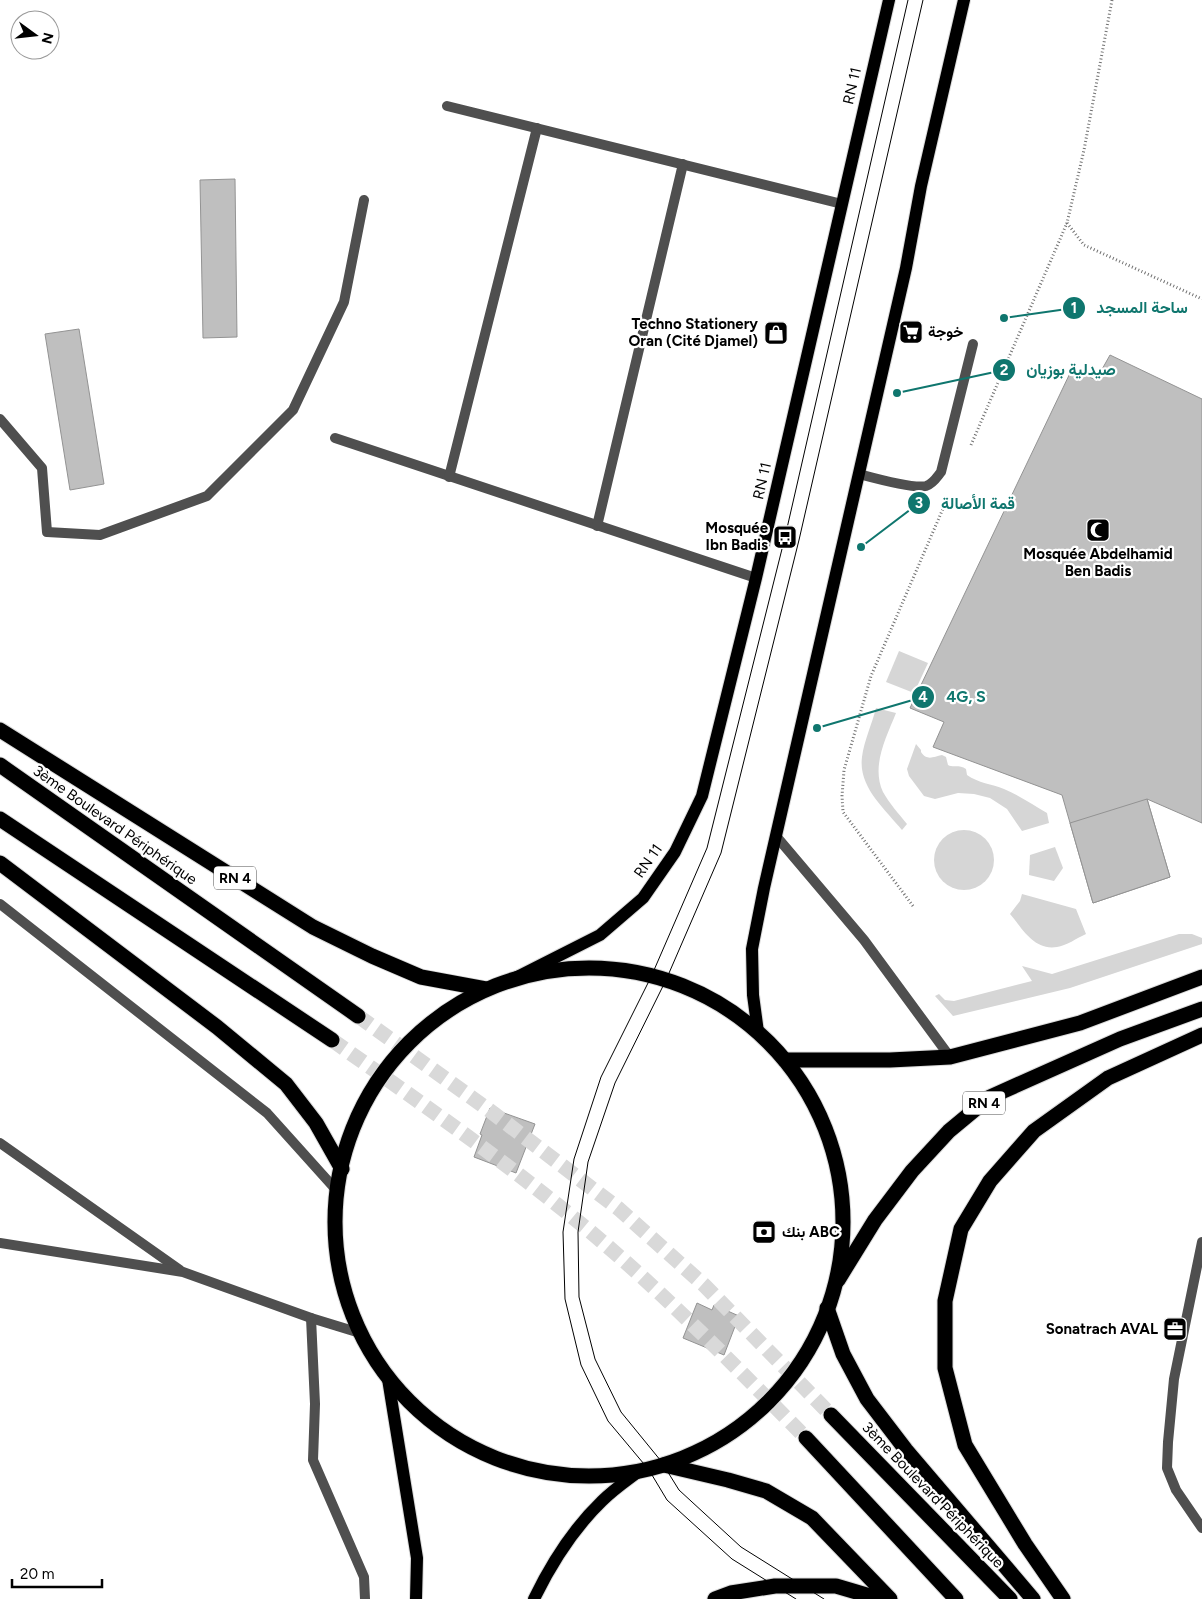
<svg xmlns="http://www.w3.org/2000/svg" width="1202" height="1599" viewBox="0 0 1202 1599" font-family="Figtree,Vazirmatn,sans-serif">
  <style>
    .green { fill: #d6d6d6 }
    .building { fill: #bfbfbf; stroke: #939393 }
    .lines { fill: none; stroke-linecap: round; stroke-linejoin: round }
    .highway-tunnel { stroke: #d9d9d9; stroke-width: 15; stroke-dasharray: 15 8; stroke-linecap: butt }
    .primary-casing { stroke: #dbdbdb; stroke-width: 14 }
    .highway-casing { stroke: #dbdbdb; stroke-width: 17 }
    .path { stroke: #717171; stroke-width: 3; stroke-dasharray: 1 2.5; stroke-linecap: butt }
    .lane { stroke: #4f4f4f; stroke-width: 10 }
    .street { stroke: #4f4f4f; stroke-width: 10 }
    .primary { stroke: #000; stroke-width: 12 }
    .highway { stroke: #000; stroke-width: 15 }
    .tram { stroke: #000; stroke-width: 1 }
    .labels { text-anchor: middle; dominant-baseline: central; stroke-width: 4.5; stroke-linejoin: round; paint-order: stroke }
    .shield { fill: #fff; stroke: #4c4c4c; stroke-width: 1 }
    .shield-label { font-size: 14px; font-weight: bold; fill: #000 }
    .street-label { font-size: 15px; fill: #000; stroke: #fff }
    .poi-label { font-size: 15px; font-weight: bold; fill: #000; stroke: #fff; text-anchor: end }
    .leader { fill: none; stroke: #0f766e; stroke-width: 2 }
    .callout-dot { fill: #0f766e; stroke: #fff; stroke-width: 2 }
    .mark-label { font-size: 15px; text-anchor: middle; font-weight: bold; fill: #fff }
    .callout-label { font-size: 16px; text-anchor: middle; font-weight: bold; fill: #0f766e; stroke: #fff; stroke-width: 4.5; stroke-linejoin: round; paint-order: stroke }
  </style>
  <rect width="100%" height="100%" fill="#fff"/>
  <g class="green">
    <polygon points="899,651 928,663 914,693 886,682"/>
    <path d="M876,708L896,713C886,738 871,766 883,792C889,803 899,814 907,824L902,830C885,809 858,787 862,757C864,741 872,724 876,708Z"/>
    <path d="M916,744L921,750V752C927,761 933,757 942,755L946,757L948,765C953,768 959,764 966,769L967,775C978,783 992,784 1004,789C1019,795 1033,805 1047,813L1049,823L1022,831L1007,809L990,798L974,794L958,793L935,799L924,796L909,776L907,769Z"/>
    <circle cx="964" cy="860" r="30"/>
    <polygon points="1055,847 1063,868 1054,881 1029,875 1030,855"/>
    <path d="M1022,894L1076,909L1086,934C1077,938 1066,946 1057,947C1034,951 1022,928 1010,914L1020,901Z"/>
    <polygon points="1179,934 1192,934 1202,938 1202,944 1070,988 953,1016 935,996 939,994 945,1000 954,1001 1032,981 1022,966 1052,974"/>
  </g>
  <g class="building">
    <polygon points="235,179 237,337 203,338 200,180"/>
    <polygon points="79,329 104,484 70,490 45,334"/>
    <polygon points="1110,355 1202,399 1202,823 1147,799 1170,877 1093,903 1062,795 933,747 944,722 910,708 1072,369 1096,380"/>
    <polygon points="1147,799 1170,877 1093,903 1070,823"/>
    <polygon points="490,1108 535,1124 516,1173 474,1157 482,1135 480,1134"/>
    <polygon points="697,1303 712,1310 714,1305 739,1316 724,1355 683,1338"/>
  </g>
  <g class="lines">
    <g class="highway-tunnel">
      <polyline points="358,1016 493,1113 619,1209 704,1285 831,1415"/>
      <path d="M332,1040C422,1104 514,1167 599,1239C672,1301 739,1370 806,1438"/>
    </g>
    <g class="primary-casing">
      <g id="primary">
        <polyline points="517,977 600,935 643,898 675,852 702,796 756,578 889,0"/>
        <polyline points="758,1032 753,995 752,949 764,888 906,268 921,186 964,0"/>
        <polyline points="388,1379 417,1558 416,1599"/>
        <path d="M534,1599C551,1564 574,1528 602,1501C613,1490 626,1481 638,1472"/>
      </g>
    </g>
    <g class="highway-casing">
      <g id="highway">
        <polyline points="0,730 313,927 372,956 421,977 486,989"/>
        <polyline points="0,765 358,1016"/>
        <polyline points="0,819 332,1040"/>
        <polyline points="0,863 217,1027 286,1084 316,1123 342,1169"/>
        <circle cx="589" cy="1222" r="254"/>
        <polyline points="785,1060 890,1060 950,1057 1080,1023 1202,977"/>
        <polyline points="838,1280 875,1220 912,1171 949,1131 990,1097 1120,1039 1202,1009"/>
        <polyline points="827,1308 843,1354 867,1399 906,1450 1033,1599"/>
        <polyline points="831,1415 1010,1599"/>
        <polyline points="806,1438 956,1599"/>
        <polyline points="664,1465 728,1480 766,1491 812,1518 890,1599"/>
        <polyline points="715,1599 731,1593 775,1586 836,1586 880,1599"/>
        <polyline points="1063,1599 1025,1544 965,1445 945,1368 945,1301 961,1229 990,1181 1034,1131 1108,1078 1202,1035"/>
      </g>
    </g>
    <g class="path">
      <polyline points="1112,0 1084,150 1067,223 1084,245 1202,299"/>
      <polyline points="971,445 1067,223"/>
      <polyline points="913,906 843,812 842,796 844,770 871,676 948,497"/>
    </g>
    <g class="lane">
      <polyline points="0,419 42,468 47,532 100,535 207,496 293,410 344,302 364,200"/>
      <path d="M859,474C874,478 913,489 926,486C933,484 937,477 941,472L973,344"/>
      <polyline points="776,836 864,940 950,1057"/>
      <polyline points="1202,1242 1174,1379 1168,1442 1167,1468 1176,1490 1202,1528"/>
    </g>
    <g class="street">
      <polyline points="447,106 842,204"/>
      <polyline points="335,438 756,578"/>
      <polyline points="449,477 537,128"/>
      <polyline points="597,526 683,164"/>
      <polyline points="0,904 267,1113 338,1192"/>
      <polyline points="0,1143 180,1270"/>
      <polyline points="0,1243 183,1272 311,1318 360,1333"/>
      <polyline points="311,1318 315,1404 313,1460 364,1577 365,1599"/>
    </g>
    <use href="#primary" class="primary"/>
    <use href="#highway" class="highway"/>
    <g class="tram">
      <polyline points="796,1599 732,1559 667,1500 649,1470 608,1421 581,1365 565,1299 563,1232 574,1159 601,1077 651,977 707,848 785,537 908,0"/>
      <polyline points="824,1599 741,1547 679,1490 661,1461 621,1412 595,1359 579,1297 578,1232 588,1162 615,1083 666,980 721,853 799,540 923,0"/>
    </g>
  </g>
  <defs>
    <g id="supermarket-square" transform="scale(1.25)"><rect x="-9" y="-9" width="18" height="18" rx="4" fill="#000" stroke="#fff"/><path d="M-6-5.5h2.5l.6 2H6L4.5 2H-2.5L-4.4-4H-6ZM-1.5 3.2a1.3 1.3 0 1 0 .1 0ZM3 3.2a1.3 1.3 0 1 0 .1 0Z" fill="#fff"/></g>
    <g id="shop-square" transform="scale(1.25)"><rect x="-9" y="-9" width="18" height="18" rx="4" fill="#000" stroke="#fff"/><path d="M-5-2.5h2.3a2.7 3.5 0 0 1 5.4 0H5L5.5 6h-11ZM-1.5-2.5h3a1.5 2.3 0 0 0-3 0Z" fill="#fff"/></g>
    <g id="mosque-square" transform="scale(1.25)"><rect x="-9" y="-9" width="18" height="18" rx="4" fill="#000" stroke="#fff"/><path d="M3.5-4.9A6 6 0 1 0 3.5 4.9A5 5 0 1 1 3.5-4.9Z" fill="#fff"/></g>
    <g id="bus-square" transform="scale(1.25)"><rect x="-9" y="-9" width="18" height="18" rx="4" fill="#000" stroke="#fff"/><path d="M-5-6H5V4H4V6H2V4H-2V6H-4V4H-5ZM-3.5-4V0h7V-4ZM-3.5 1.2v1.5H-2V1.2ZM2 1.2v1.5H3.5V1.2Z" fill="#fff"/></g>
    <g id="bank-square" transform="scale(1.25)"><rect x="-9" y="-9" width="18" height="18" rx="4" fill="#000" stroke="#fff"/><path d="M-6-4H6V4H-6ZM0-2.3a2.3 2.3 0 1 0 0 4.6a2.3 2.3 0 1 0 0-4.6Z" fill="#fff"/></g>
    <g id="office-square" transform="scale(1.25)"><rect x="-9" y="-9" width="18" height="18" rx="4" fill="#000" stroke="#fff"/><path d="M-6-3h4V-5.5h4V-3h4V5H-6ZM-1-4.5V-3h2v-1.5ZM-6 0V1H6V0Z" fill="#fff"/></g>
  </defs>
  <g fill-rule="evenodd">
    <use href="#supermarket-square" x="911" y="332"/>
    <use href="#shop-square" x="776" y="333"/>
    <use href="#mosque-square" x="1098" y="530"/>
    <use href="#bus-square" x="785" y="537"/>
    <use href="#bank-square" x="764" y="1232"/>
    <use href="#office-square" x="1175" y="1329"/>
  </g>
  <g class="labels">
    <g class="shield">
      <rect x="214" y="866.5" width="42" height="23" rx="4"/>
      <rect x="963" y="1091.5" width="42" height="23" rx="4"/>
    </g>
    <g class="shield-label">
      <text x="235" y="878">RN 4</text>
      <text x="984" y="1103">RN 4</text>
    </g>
    <g class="street-label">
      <text transform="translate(852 86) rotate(-77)">RN 11</text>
      <text transform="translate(762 481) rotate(-77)">RN 11</text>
      <text transform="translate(115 825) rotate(35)">3ème Boulevard Périphérique</text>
      <text transform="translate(648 861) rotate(-55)">RN 11</text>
      <text transform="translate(933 1495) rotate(46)">3ème Boulevard Périphérique</text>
    </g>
    <g class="poi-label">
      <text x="758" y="324">Techno Stationery<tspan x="758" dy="17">Oran (Cité Djamel)</tspan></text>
      <text x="928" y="332" text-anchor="start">خوجة</text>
      <text x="768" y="528">Mosquée<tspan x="768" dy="17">Ibn Badis</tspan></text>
      <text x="1098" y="554" text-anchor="middle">Mosquée Abdelhamid<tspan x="1098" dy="17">Ben Badis</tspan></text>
      <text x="782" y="1232" text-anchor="start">بنك ABC</text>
      <text x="1158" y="1329">Sonatrach AVAL</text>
    </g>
  </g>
  <path class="leader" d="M1004 318L1074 308M897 393L1004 370M861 547L919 503M817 728L923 697"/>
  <g class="callout-dot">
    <circle cx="1004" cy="318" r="5"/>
    <circle cx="897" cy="393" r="5"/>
    <circle cx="861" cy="547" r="5"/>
    <circle cx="817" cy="728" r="5"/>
    <circle cx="1074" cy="308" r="12"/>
    <circle cx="1004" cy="370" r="12"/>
    <circle cx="919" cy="503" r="12"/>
    <circle cx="923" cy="697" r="12"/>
  </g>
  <g class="mark-label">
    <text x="1074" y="313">1</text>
    <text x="1004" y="375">2</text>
    <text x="919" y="508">3</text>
    <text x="923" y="702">4</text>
  </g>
  <g class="callout-label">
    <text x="1142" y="313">ساحة المسجد</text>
    <text x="1071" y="375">صيدلية بوزيان</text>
    <text x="978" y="509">قمة الأصالة</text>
    <text x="966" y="702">4G, S</text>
  </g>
  <g transform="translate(35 35) rotate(105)"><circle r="24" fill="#ffffff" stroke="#999999"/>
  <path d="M0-4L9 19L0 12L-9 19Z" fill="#000000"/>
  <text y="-8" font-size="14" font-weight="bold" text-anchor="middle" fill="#000000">N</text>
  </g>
  <path d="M12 1579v8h90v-8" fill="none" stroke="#000000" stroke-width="2.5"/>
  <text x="20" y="1579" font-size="15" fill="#000000" stroke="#ffffff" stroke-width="4" paint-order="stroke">20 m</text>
</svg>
